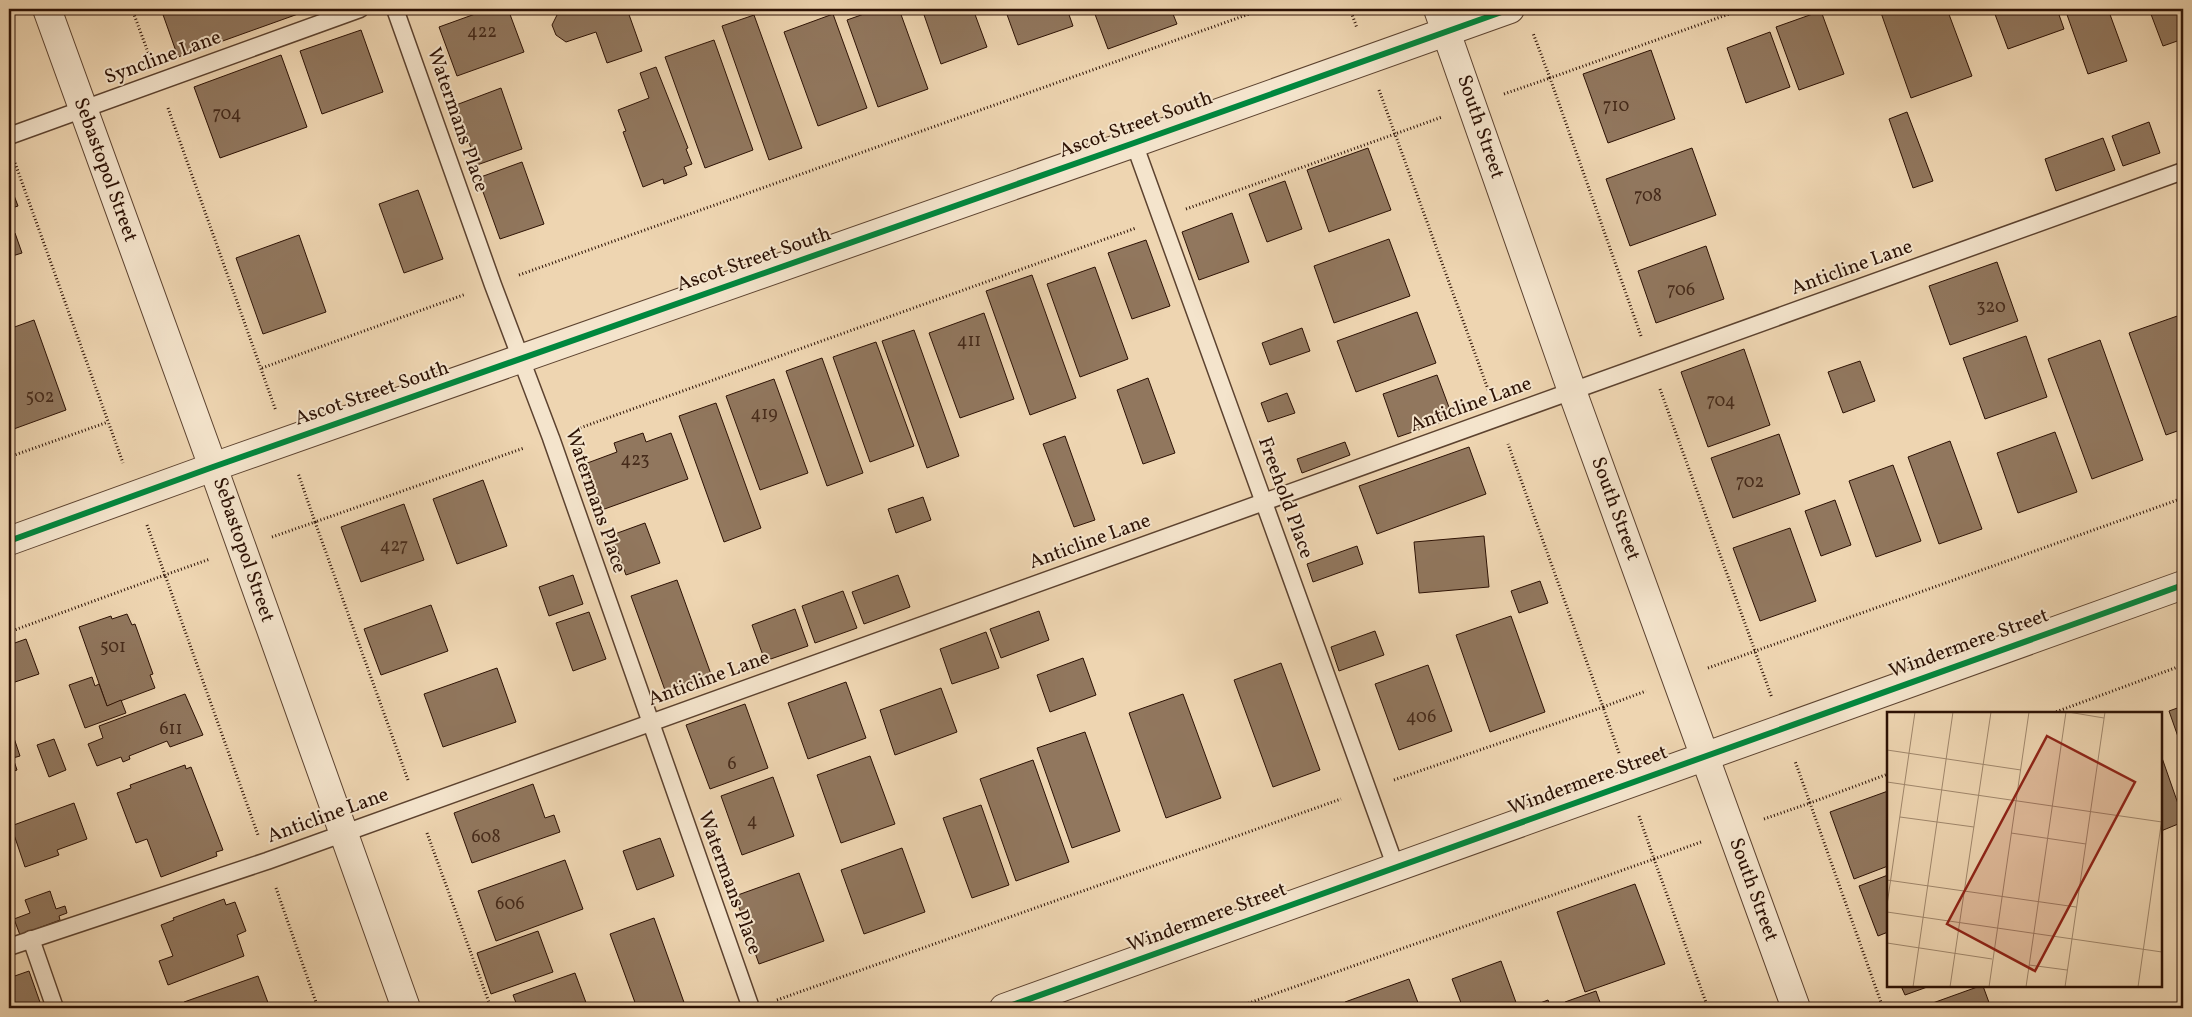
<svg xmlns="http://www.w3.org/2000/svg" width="2192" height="1017" viewBox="0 0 2192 1017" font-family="Vollkorn,serif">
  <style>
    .building { fill: #91775e; stroke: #2c1104 }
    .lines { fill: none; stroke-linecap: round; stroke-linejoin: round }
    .service-casing { stroke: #5c422f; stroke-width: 19 }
    .minor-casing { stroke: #5c422f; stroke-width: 30 }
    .path { stroke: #2c1104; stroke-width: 3; stroke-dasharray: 1 2.5; stroke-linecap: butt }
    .service { stroke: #f4e4cc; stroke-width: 16 }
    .minor { stroke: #f4e4cc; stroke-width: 28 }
    .cycleway-casing { stroke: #f4e4cc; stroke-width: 9 }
    .cycleway { stroke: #00873e; stroke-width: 6 }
    .labels { text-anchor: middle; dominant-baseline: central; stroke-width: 4; stroke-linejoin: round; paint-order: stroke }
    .number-label { font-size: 18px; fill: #452a1a }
    .street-label { font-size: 20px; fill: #2c1104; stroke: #f4e4cc }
    .inset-road { fill: none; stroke: #a0876c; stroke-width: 1 }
    .view { fill: #8f2418; fill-opacity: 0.15; stroke: #8f2418; stroke-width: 2.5 }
    .inset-edge { fill: none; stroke: #2c1104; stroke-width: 2.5 }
  </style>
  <rect width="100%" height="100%" fill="#eed5b1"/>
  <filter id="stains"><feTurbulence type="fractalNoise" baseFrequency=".004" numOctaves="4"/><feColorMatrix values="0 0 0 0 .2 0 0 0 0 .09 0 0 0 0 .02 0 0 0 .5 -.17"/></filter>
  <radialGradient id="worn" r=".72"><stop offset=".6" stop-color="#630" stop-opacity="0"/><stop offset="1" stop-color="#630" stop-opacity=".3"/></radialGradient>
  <g class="building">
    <polygon points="161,9 312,9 178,57"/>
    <polygon points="489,9 508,9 524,52 457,76 439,27"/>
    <polygon points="556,9 627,9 642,51 607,63 596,32 566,42 556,35 552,25 558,13"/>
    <polygon points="878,9 899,9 928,89 878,107 847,20"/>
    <polygon points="922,9 973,9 987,47 941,64"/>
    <polygon points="1005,9 1067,9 1073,26 1018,45"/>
    <polygon points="1093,9 1171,9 1177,24 1108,49"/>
    <polygon points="1885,9 1947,9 1972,76 1911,98 1880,10"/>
    <polygon points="1993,9 2057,9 2064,29 2008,49"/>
    <polygon points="2065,9 2108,9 2127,61 2088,74"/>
    <polygon points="2149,9 2179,9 2183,20 2183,39 2163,46"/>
    <polygon points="1821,11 1844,74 1799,90 1776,27"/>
    <polygon points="833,14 867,108 818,126 784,32"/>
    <polygon points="754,15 802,148 769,160 722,26"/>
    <polygon points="361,30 383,92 322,114 300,51"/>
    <polygon points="1770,32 1790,87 1746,103 1727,48"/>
    <polygon points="714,40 753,150 705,168 665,57"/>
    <polygon points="1651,50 1675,119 1608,143 1583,74"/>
    <polygon points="281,55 307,127 220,158 194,87"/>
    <polygon points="656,67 688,148 686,149 692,164 684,167 687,175 664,184 663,179 643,187 623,132 626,131 618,110 649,98 640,73"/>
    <polygon points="501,88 522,149 477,165 456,105"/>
    <polygon points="1907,112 1933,181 1913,188 1889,119"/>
    <polygon points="2149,122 2160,153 2123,166 2112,136"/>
    <polygon points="2103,138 2115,170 2056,191 2045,159"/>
    <polygon points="1368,148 1391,210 1329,232 1307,170"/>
    <polygon points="1692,148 1716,215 1630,246 1606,179"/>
    <polygon points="522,162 544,224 500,239 478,178"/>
    <polygon points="1285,181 1302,229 1267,242 1249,194"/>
    <polygon points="9,182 18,206 9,209"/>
    <polygon points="418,190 443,259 404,273 379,204"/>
    <polygon points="1232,213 1249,262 1199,280 1182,232"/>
    <polygon points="15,233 22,253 9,257 9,236"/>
    <polygon points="299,235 326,312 263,334 236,258"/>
    <polygon points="1389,239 1410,296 1334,323 1314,266"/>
    <polygon points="1146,240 1170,306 1132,319 1108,253"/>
    <polygon points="1706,246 1724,299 1656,323 1638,271"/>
    <polygon points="1997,262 2018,321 1950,345 1929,286"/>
    <polygon points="1095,267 1128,359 1080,377 1047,284"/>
    <polygon points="1032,275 1076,398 1030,415 986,291"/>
    <polygon points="1417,312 1436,363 1356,392 1337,341"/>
    <polygon points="984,313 1014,399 960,418 929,333"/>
    <polygon points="2183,314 2183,429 2166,435 2129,333"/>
    <polygon points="34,320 66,410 11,430 9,423 9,329"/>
    <polygon points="1302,328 1310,351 1270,365 1262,343"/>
    <polygon points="914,330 959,456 927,468 882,341"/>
    <polygon points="2026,336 2047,397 1985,419 1963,358"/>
    <polygon points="2100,340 2143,460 2092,479 2048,359"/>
    <polygon points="876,342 914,446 870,462 833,357"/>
    <polygon points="1744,349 1770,425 1708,447 1681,372"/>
    <polygon points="822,358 863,473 827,486 786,371"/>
    <polygon points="1860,361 1875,401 1843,413 1828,372"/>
    <polygon points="1437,375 1453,418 1398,437 1383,394"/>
    <polygon points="1148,378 1175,453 1143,464 1117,390"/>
    <polygon points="774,379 808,473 760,490 726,396"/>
    <polygon points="1287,393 1295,413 1268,422 1261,403"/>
    <polygon points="716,403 761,528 724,542 679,416"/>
    <polygon points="2055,432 2077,492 2018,513 1997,453"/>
    <polygon points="643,433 646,442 671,433 688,479 599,511 582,465 617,452 614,443"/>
    <polygon points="1779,434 1800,494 1733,518 1711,458"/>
    <polygon points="1065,436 1095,520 1074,527 1043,444"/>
    <polygon points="1950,441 1982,529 1939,544 1908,457"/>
    <polygon points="1345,442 1350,455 1302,473 1297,459"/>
    <polygon points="1469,447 1486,494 1377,534 1359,486"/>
    <polygon points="1893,465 1921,541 1876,557 1849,481"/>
    <polygon points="483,480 507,546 457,564 433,499"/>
    <polygon points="923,497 931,520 896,533 888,509"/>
    <polygon points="1835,500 1851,545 1821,556 1805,511"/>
    <polygon points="404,504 424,560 361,582 341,527"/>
    <polygon points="645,523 660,563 626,575 612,535"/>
    <polygon points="1790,528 1816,601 1760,621 1733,548"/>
    <polygon points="1484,536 1489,587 1419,593 1414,542"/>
    <polygon points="1357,546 1363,564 1313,582 1307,564"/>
    <polygon points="573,575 583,604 549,616 539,587"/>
    <polygon points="898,575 910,607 864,624 852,592"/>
    <polygon points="677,580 712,677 666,693 631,596"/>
    <polygon points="1540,581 1548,603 1519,613 1511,591"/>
    <polygon points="843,591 857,628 815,643 802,606"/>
    <polygon points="431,605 448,651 381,675 364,629"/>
    <polygon points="795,609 808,646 765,661 752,625"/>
    <polygon points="1039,611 1049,640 1001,658 990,629"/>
    <polygon points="589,612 606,659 573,671 556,623"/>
    <polygon points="127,614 132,625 135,624 153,674 150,675 155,688 107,706 79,627 111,616 112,619"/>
    <polygon points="1511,616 1545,712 1490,732 1456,635"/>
    <polygon points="1375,631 1384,655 1339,671 1331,647"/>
    <polygon points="986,632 999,668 952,684 940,649"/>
    <polygon points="26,639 39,674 9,684 9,645"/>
    <polygon points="1083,658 1096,695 1050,712 1037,675"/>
    <polygon points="1281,663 1320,770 1273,787 1234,680"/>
    <polygon points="1428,665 1452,731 1399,750 1375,684"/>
    <polygon points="497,668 516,722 443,747 424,694"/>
    <polygon points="92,677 95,686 99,684 107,706 121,700 126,713 85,728 69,685"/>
    <polygon points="846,682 866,738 808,759 788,703"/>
    <polygon points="941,688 957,732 895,755 880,710"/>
    <polygon points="185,694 203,735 170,747 167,741 129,756 130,759 123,762 121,757 97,766 88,744 103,738 99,726"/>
    <polygon points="1183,694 1221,798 1166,818 1129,713"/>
    <polygon points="745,704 768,768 710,789 686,725"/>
    <polygon points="2183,706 2183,751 2169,711"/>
    <polygon points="9,723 20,756 13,758 17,770 9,773"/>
    <polygon points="1085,732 1120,831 1072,848 1037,748"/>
    <polygon points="54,739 66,770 49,777 37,745"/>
    <polygon points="2161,755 2183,818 2183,822 2161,831"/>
    <polygon points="870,756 895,824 841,843 817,775"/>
    <polygon points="1033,760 1069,862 1016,881 980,779"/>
    <polygon points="185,765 186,769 191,767 223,850 216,852 217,856 161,877 147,839 136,843 117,793 131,788 130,785"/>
    <polygon points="773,777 794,836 742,855 721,796"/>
    <polygon points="533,784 545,818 554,815 560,832 472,863 454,813"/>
    <polygon points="1888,791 1888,866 1854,879 1830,812"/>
    <polygon points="74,803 87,839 57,850 59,855 25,867 11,826"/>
    <polygon points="981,805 1009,885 972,898 943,818"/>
    <polygon points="660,838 674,876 637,890 623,851"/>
    <polygon points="902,848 925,912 864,934 841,870"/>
    <polygon points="565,860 583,909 496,941 478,891"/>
    <polygon points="799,873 824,941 759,964 735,896"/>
    <polygon points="1888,875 1888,932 1878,936 1859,886"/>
    <polygon points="1635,884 1665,964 1585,992 1557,912"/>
    <polygon points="50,891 56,909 65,906 67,913 59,916 60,920 20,935 14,919 30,913 25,900"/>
    <polygon points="224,899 226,905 235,902 246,931 237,935 244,956 168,985 159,961 173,956 161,925 174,920 173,918"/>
    <polygon points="654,918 686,1008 637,1008 610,934"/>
    <polygon points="538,931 553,972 491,994 477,953"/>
    <polygon points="1501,961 1518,1008 1463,1008 1452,979"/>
    <polygon points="29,971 42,1008 9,1008 9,978"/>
    <polygon points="575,973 588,1008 518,1008 513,995"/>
    <polygon points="258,976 270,1008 187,1008 184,1002"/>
    <polygon points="1409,979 1420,1008 1347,1008 1345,1002"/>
    <polygon points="1901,986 1930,986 1905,995"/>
    <polygon points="1980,986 1983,986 1991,1008 1932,1008 1930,1004"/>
    <polygon points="1596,991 1602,1008 1568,1008 1565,1002"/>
    <polygon points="1548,1000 1551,1008 1527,1008"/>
  </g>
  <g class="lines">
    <g class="service-casing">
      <g id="service">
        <polyline points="395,9 493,285 551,438 751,1008"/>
        <polyline points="9,136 360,9"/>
        <polyline points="1134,143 1396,868"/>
        <polyline points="31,939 55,1008"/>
        <polyline points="9,947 267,861 2183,171"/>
      </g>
    </g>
    <g class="minor-casing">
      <g id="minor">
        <polyline points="47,9 213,467 406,1008"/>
        <polyline points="1438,9 1572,391 1796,1008"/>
        <polyline points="9,541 213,467 1134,143 1510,9"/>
        <polyline points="1004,1008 2183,585"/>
      </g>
    </g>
    <g class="path">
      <polyline points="132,9 149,55"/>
      <polyline points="1350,9 1357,28"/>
      <polyline points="1379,90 1395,134 1442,117"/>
      <polyline points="1504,94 1550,78 1533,33"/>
      <polyline points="168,108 276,411"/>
      <polyline points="15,163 123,463"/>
      <polyline points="1186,209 1395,134 1489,392"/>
      <polyline points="519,275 1263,9"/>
      <polyline points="1641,336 1550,78 1743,9"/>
      <polyline points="262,368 466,294"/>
      <polyline points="1660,389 1772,698"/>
      <polyline points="577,429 1136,228"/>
      <polyline points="9,457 108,422"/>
      <polyline points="147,525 165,575 210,559"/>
      <polyline points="272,537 315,522 298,473"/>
      <polyline points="9,632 165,575 258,835"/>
      <polyline points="1708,668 2183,498"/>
      <polyline points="2053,713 2183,665"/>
      <polyline points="1619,753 1603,707 1646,691"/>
      <polyline points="408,780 315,522 524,448"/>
      <polyline points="1394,780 1603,707 1508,444"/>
      <polyline points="1639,816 1654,859 1701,842"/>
      <polyline points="1764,819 1810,803 1795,761"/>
      <polyline points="427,833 491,1008"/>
      <polyline points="276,888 318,1008"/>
      <polyline points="777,1000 1341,799"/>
      <polyline points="1235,1008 1654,859 1708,1008"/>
      <polyline points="1883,1008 1810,803 1888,774"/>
    </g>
    <use href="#service" class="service"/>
    <use href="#minor" class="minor"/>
    <g class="cycleway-casing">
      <g id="cycleway">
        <polyline points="9,541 213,467 1134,143 1510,9"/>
        <polyline points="1004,1008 2183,585"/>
      </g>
    </g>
    <use href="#cycleway" class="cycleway"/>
  </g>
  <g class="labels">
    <g class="number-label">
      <text x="482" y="32">422</text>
      <text x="1616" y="106">710</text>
      <text x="227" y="114">704</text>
      <text x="1648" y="196">708</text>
      <text x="1681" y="290">706</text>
      <text x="1991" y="307">320</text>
      <text x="969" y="341">411</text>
      <text x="40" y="397">502</text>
      <text x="1721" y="401">704</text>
      <text x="764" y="414">419</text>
      <text x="635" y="460">423</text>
      <text x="1750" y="482">702</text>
      <text x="394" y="546">427</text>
      <text x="113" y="647">501</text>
      <text x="1421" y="717">406</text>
      <text x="171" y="729">611</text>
      <text x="732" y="764">6</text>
      <text x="752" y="821">4</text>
      <text x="486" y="837">608</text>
      <text x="510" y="904">606</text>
    </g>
    <g class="street-label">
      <text transform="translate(163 58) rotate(-20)">Syncline Lane</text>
      <text transform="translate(457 120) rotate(71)">Watermans Place</text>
      <text transform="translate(1136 125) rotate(-20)">Ascot Street South</text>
      <text transform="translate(1480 127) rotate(71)">South Street</text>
      <text transform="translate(105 170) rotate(70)">Sebastopol Street</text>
      <text transform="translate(754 260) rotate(-19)">Ascot Street South</text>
      <text transform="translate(1852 268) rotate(-20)">Anticline Lane</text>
      <text transform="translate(372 394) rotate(-19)">Ascot Street South</text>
      <text transform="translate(1471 405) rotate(-20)">Anticline Lane</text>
      <text transform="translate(1285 498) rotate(70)">Freehold Place</text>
      <text transform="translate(595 501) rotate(71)">Watermans Place</text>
      <text transform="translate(1615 509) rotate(70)">South Street</text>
      <text transform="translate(1090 542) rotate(-20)">Anticline Lane</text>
      <text transform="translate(243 550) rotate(71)">Sebastopol Street</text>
      <text transform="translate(1969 644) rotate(-20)">Windermere Street</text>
      <text transform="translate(709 679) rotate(-20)">Anticline Lane</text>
      <text transform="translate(1588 781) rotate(-20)">Windermere Street</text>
      <text transform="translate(328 816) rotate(-20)">Anticline Lane</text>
      <text transform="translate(729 883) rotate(70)">Watermans Place</text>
      <text transform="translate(1753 890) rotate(70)">South Street</text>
      <text transform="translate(1207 918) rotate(-20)">Windermere Street</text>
    </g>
  </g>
  <g transform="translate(1887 712)">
    <rect width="275" height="275" fill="#eed5b1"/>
    <path class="inset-road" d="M181,0L217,6M0,38L134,58M0,70L275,110M13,105L87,115M124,121L199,132M0,168L189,195M0,193L28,0M0,200L275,240M0,231L105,247M142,253L180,258M26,275L66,0M63,275L104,0M102,275L142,0M139,275L179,0M178,275L218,0M251,275L275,106"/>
    <path class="view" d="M160,24L248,70L148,259L60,212Z"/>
    <rect width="275" height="275" class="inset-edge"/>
  </g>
  <rect width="2192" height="1017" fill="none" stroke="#eed5b1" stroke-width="30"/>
  <rect x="10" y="10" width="2172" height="997" fill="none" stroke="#2c1104" stroke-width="2.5"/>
  <rect x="15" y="15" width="2162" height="987" fill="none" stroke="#2c1104"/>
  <rect width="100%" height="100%" filter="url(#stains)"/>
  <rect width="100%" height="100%" fill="url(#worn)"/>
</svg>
